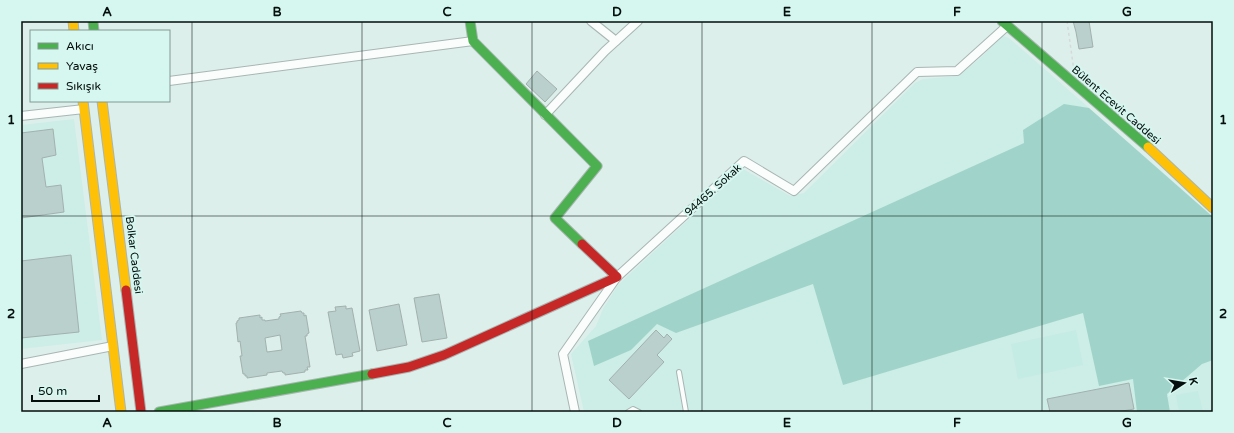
<svg xmlns="http://www.w3.org/2000/svg" width="1234" height="433" viewBox="0 0 1234 433" font-family="'Varela Round',sans-serif">
  <style>
    .built { fill: #cdede7 }
    .green { fill: #c4ece4 }
    .forest { fill: #a0d4ca }
    .building { fill: #b9d0cc; stroke: #a3b1ae; fill-rule: evenodd }
    .lines { fill: none; stroke-linecap: round; stroke-linejoin: round }
    .lane-casing { stroke: #a8b6b3; stroke-width: 6 }
    .street-casing { stroke: #a8b6b3; stroke-width: 10 }
    .fast-casing { stroke: #a8b6b3; stroke-width: 11 }
    .slow-casing { stroke: #a8b6b3; stroke-width: 11 }
    .jam-casing { stroke: #a8b6b3; stroke-width: 11 }
    .path { stroke: #d4dad8; stroke-width: 1.5; stroke-dasharray: 3 3; stroke-linecap: butt }
    .lane { stroke: #fafdfc; stroke-width: 4 }
    .street { stroke: #fafdfc; stroke-width: 8 }
    .fast { stroke: #4caf50; stroke-width: 9 }
    .slow { stroke: #ffc107; stroke-width: 9 }
    .jam { stroke: #c62828; stroke-width: 9 }
    .grid { fill: none; stroke: #040e0c; stroke-width: 1; stroke-opacity: 0.55 }
    .labels { text-anchor: middle; dominant-baseline: central; stroke-width: 4; stroke-linejoin: round; paint-order: stroke }
    .street-label { font-size: 11px; fill: #040e0c; stroke: #d5f7ef }
    .neatline { fill: none; stroke: #040e0c; stroke-width: 1.5 }
    .grid-label { font-size: 13px; text-anchor: middle; font-weight: bold; fill: #040e0c }
  </style>
  <rect width="100%" height="100%" fill="#ddefeb"/>
  <g class="built">
    <polygon points="1003,36 1009,38 1176,184 1213,217 1213,412 584,412 571,354 596,326 603,309 618,285 743,169 790,196 804,193 915,83 923,79 959,76 978,60"/>
    <polygon points="74,119 102,340 21,349 21,125"/>
  </g>
  <g class="green">
    <polygon points="1076,330 1083,365 1018,379 1011,344"/>
    <polygon points="1198,391 1203,412 1179,412 1176,395"/>
  </g>
  <polygon class="forest" points="1064,104 1089,108 1213,217 1213,360 1202,364 1167,394 1170,412 1137,412 1133,379 1099,386 1083,313 843,385 813,284 676,333 657,324 631,350 594,366 588,341 1024,143 1023,130"/>
  <g class="building">
    <polygon points="1073,21 1089,21 1093,47 1079,49 1076,32"/>
    <polygon points="537,71 557,89 545,102 526,84"/>
    <polygon points="53,129 56,155 42,158 46,187 61,185 64,212 21,218 21,133"/>
    <polygon points="71,255 79,332 21,338 21,261"/>
    <polygon points="439,294 447,338 422,342 414,298"/>
    <polygon points="399,304 407,345 377,351 369,310"/>
    <polygon points="346,306 346,309 352,308 360,351 352,353 353,356 343,358 342,354 336,355 328,312 336,311 335,307"/>
    <path d="M301,311L302,313H304V316L306,315L309,333L307,334V336H305L310,367H307L308,370H305V372L285,375V373H283L282,371L267,373V375L247,378V376H245V374H243L240,356H242L240,341L238,342L236,323H237V321L239,320V318L260,315V318L262,317V320H265V321L279,319V317L281,316L280,314ZM280,335L282,350L267,352L265,338Z"/>
    <polygon points="656,330 664,338 667,334 672,339 657,355 664,362 629,399 609,380"/>
    <polygon points="1129,383 1134,409 1117,412 1050,412 1047,399"/>
  </g>
  <g class="lines">
    <g class="lane-casing">
      <g id="lane">
        <polyline points="679,372 686,412"/>
        <polyline points="628,412 633,409 639,412"/>
      </g>
    </g>
    <g class="street-casing">
      <g id="street">
        <polyline points="591,21 616,41"/>
        <polyline points="169,81 473,41"/>
        <polyline points="545,115 605,51 638,21"/>
        <polyline points="21,116 84,109"/>
        <polyline points="21,364 113,346"/>
        <polyline points="575,412 563,354 617,277 744,161 794,191 917,72 957,71 1007,26"/>
      </g>
    </g>
    <g class="fast-casing">
      <g id="fast">
        <polyline points="93,21 94,31"/>
        <polyline points="470,21 473,41 597,166 555,218 582,244"/>
        <polyline points="1002,21 1148,147"/>
        <polyline points="159,412 372,374"/>
      </g>
    </g>
    <g class="slow-casing">
      <g id="slow">
        <polyline points="73,21 74,31"/>
        <polyline points="83,101 121,412"/>
        <polyline points="102,101 126,290"/>
        <polyline points="1148,147 1213,208"/>
      </g>
    </g>
    <g class="jam-casing">
      <g id="jam">
        <polyline points="126,290 141,412"/>
        <polyline points="372,374 409,367 444,355 617,277 582,244"/>
      </g>
    </g>
    <polyline class="path" points="1067,21 1074,71"/>
    <use href="#lane" class="lane"/>
    <use href="#street" class="street"/>
    <use href="#fast" class="fast"/>
    <use href="#slow" class="slow"/>
    <use href="#jam" class="jam"/>
  </g>
  <path class="grid" d="M192,21V412M362,21V412M532,21V412M702,21V412M872,21V412M1042,21V412M21,216H1213"/>
  <g class="labels">
    <g class="street-label">
      <text transform="translate(1116 105) rotate(41)">Bülent Ecevit Caddesi</text>
      <text transform="translate(713 190) rotate(-42)">94465. Sokak</text>
      <text transform="translate(134 255) rotate(83)">Bolkar Caddesi</text>
    </g>
  </g>
  <rect width="1234" height="433" fill="none" stroke="#d5f7ef" stroke-width="44"/>
  <rect x="30" y="30" width="140" height="72" fill="#d5f7ef" stroke="#819a94"/>
  <rect x="38" y="43" width="20" height="6" fill="#4caf50" stroke="#819a94"/>
  <text x="66" y="50" font-size="12" fill="#040e0c">Akıcı</text>
  <rect x="38" y="63" width="20" height="6" fill="#ffc107" stroke="#819a94"/>
  <text x="66" y="70" font-size="12" fill="#040e0c">Yavaş</text>
  <rect x="38" y="83" width="20" height="6" fill="#c62828" stroke="#819a94"/>
  <text x="66" y="90" font-size="12" fill="#040e0c">Sıkışık</text>
  <g transform="translate(1184 383) rotate(78)" stroke="#d5f7ef" stroke-width="3" paint-order="stroke">
  <path d="M0-3L7 15L0 10L-7 15Z" fill="#040e0c"/>
  <text y="-6" font-size="11" font-weight="bold" text-anchor="middle" fill="#040e0c">K</text>
  </g>
  <path d="M32 395v6h67v-6" fill="none" stroke="#040e0c" stroke-width="2"/>
  <text x="38" y="395" font-size="12" fill="#040e0c" stroke="#d5f7ef" stroke-width="3" paint-order="stroke">50 m</text>
  <rect x="22" y="22" width="1190" height="389" class="neatline"/>
  <g class="grid-label">
    <text x="107" y="16">A</text>
    <text x="277" y="16">B</text>
    <text x="447" y="16">C</text>
    <text x="617" y="16">D</text>
    <text x="787" y="16">E</text>
    <text x="957" y="16">F</text>
    <text x="1127" y="16">G</text>
    <text x="11" y="124">1</text>
    <text x="1223" y="124">1</text>
    <text x="11" y="318">2</text>
    <text x="1223" y="318">2</text>
    <text x="107" y="427">A</text>
    <text x="277" y="427">B</text>
    <text x="447" y="427">C</text>
    <text x="617" y="427">D</text>
    <text x="787" y="427">E</text>
    <text x="957" y="427">F</text>
    <text x="1127" y="427">G</text>
  </g>
</svg>
